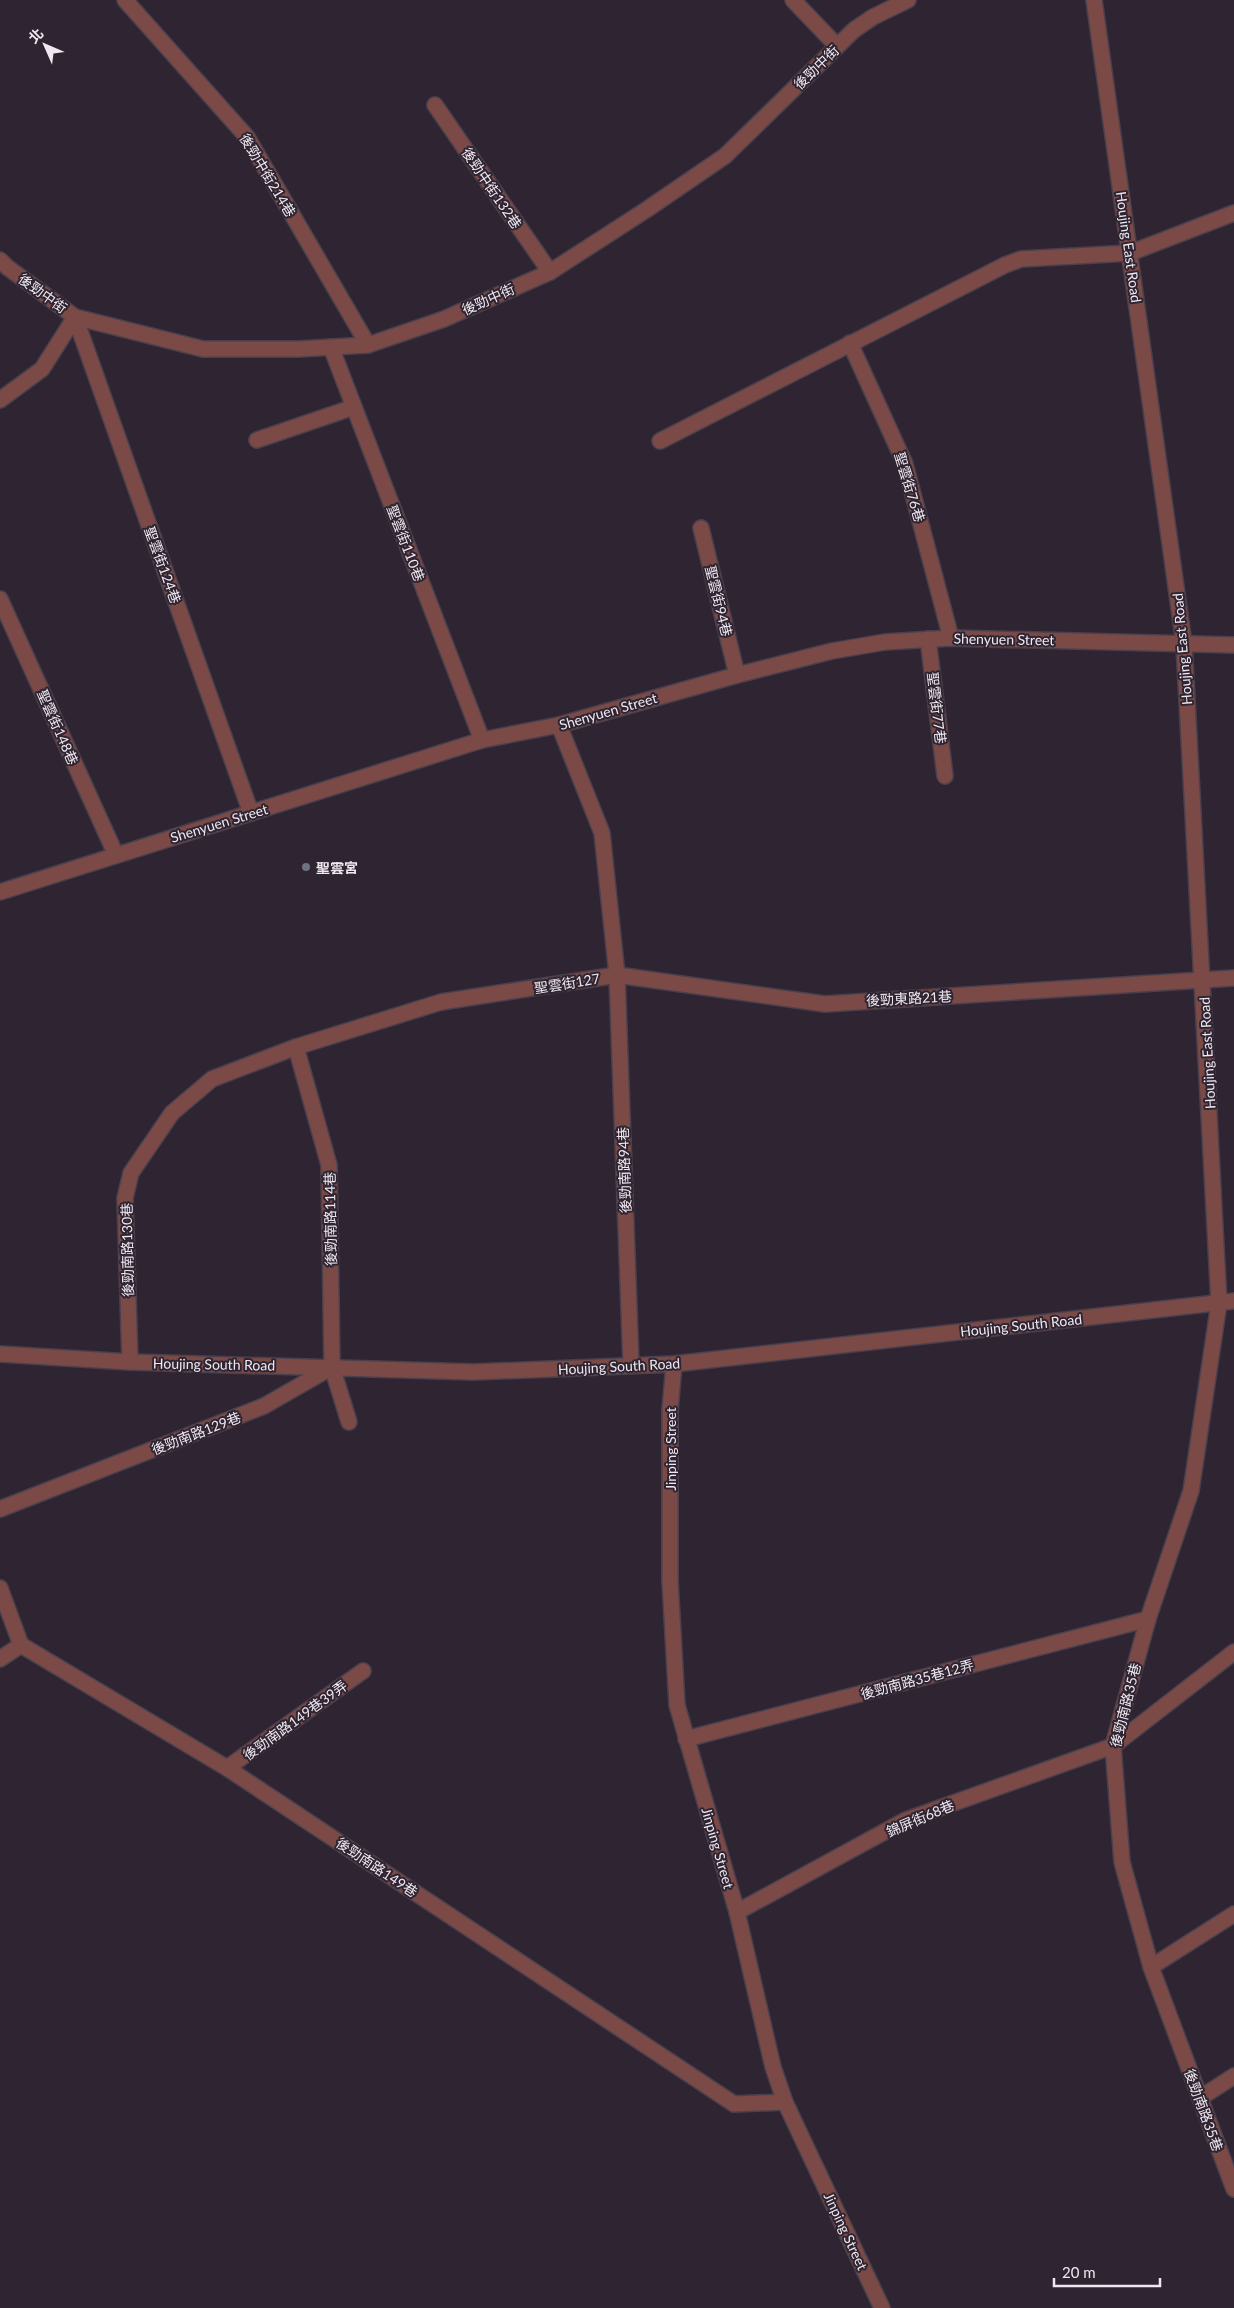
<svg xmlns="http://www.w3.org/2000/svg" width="1234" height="2308" viewBox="0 0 1234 2308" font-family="Lato,'Noto Sans TC',sans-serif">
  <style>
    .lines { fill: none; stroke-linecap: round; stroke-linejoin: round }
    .service-casing { stroke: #4a404d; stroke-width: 18 }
    .minor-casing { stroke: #4a404d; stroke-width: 18 }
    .service { stroke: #7b4a47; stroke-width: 15 }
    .minor { stroke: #7b4a47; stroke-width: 15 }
    .worship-dot { fill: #6b7280; stroke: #2f2532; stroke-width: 2 }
    .labels { text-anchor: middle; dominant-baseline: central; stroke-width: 4; stroke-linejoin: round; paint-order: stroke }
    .street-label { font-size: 14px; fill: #efe8f0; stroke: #2f2532 }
    .poi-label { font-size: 14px; font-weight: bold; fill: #efe8f0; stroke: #2f2532; text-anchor: start }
  </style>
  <rect width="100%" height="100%" fill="#2f2532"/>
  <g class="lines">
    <g class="service-casing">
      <g id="service">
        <polyline points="928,639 945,776"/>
        <polyline points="332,1367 349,1422"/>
      </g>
    </g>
    <g class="minor-casing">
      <g id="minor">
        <polyline points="125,0 247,137 368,345"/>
        <polyline points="793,0 837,46"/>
        <polyline points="1094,0 1184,644 1219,1303 1191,1491 1148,1619 1113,1746 1122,1862 1151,1967 1234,2189"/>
        <polyline points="435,105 550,272"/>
        <polyline points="0,260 7,267 75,317 203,349 299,349 368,345 444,319 550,272 646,210 725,156 854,30 873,17 908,0"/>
        <polyline points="75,317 251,813"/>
        <polyline points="850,343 905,464 951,638"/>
        <polyline points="331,347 482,740"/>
        <polyline points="0,400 42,369 75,317"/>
        <polyline points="257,440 354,407"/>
        <polyline points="660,441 1005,265 1021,259 1130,253 1234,213"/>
        <polyline points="701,528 737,675"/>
        <polyline points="0,599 116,855"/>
        <polyline points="0,892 482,740 559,725 737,675 832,651 885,642 951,638 1234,645"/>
        <polyline points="0,1354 130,1362 474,1372 674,1364 1234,1301"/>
        <polyline points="130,1362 125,1198 131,1173 172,1113 212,1079 296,1047 441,1002 617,975 602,833 559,725"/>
        <polyline points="674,1364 670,1410 670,1581 677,1705 737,1912 773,2067 785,2102 882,2308"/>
        <polyline points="631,1365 617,975 825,1004 1234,978"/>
        <polyline points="0,1509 264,1406 332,1367 329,1165 296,1047"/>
        <polyline points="0,1588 21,1645 227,1768 734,2104 785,2102"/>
        <polyline points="0,1659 21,1645"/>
        <polyline points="686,1739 1148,1619"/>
        <polyline points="227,1768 363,1671"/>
        <polyline points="737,1912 906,1820 1113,1746 1234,1652"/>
        <polyline points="1151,1967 1234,1914"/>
        <polyline points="1200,2098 1234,2076"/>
      </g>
    </g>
    <use href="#service" class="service"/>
    <use href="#minor" class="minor"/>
  </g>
  <circle class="worship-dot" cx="306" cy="867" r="5"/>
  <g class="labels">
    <g class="street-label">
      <text transform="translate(816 67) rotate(-44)">後勁中街</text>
      <text transform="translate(268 175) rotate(59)">後勁中街214巷</text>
      <text transform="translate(492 188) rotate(56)">後勁中街132巷</text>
      <text transform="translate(1129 247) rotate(82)">Houjing East Road</text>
      <text transform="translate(43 293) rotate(36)">後勁中街</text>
      <text transform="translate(488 299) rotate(-24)">後勁中街</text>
      <text transform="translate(910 487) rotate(73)">聖雲街76巷</text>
      <text transform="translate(406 543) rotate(69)">聖雲街110巷</text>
      <text transform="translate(163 565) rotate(70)">聖雲街124巷</text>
      <text transform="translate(719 601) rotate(76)">聖雲街94巷</text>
      <text transform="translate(1004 639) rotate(1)">Shenyuen Street</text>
      <text transform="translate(1182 649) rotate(-95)">Houjing East Road</text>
      <text transform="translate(937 708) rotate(83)">聖雲街77巷</text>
      <text transform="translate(608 711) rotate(-16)">Shenyuen Street</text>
      <text transform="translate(58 727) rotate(66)">聖雲街148巷</text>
      <text transform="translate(219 823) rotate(-17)">Shenyuen Street</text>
      <text transform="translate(567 983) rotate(-9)">聖雲街127</text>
      <text transform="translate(909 998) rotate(-3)">後勁東路21巷</text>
      <text transform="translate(1207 1053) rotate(-93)">Houjing East Road</text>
      <text transform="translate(624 1170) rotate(-92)">後勁南路94巷</text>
      <text transform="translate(330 1219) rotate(-91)">後勁南路114巷</text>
      <text transform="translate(127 1250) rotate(-91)">後勁南路130巷</text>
      <text transform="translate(1021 1325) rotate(-6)">Houjing South Road</text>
      <text transform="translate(214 1364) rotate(1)">Houjing South Road</text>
      <text transform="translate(619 1366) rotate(-3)">Houjing South Road</text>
      <text transform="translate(196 1433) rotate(-21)">後勁南路129巷</text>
      <text transform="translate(670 1449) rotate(-90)">Jinping Street</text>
      <text transform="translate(917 1679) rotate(-15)">後勁南路35巷12弄</text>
      <text transform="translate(1125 1705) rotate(-76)">後勁南路35巷</text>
      <text transform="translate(295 1720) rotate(-36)">後勁南路149巷39弄</text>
      <text transform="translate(920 1818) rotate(-23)">錦屏街68巷</text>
      <text transform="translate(718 1848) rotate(74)">Jinping Street</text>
      <text transform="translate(377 1867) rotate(34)">後勁南路149巷</text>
      <text transform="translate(1204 2110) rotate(70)">後勁南路35巷</text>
      <text transform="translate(846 2231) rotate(65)">Jinping Street</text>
    </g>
    <g class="poi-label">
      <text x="316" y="867">聖雲宮</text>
    </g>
  </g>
  <g transform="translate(45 45) rotate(315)" stroke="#2f2532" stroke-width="4" paint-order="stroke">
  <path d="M0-4L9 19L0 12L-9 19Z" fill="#efe8f0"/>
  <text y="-8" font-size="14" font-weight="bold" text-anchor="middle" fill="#efe8f0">北</text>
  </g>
  <path d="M1054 2278v8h106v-8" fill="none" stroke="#efe8f0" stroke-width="2.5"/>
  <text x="1062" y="2278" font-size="15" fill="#efe8f0" stroke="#2f2532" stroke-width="4" paint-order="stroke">20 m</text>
</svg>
